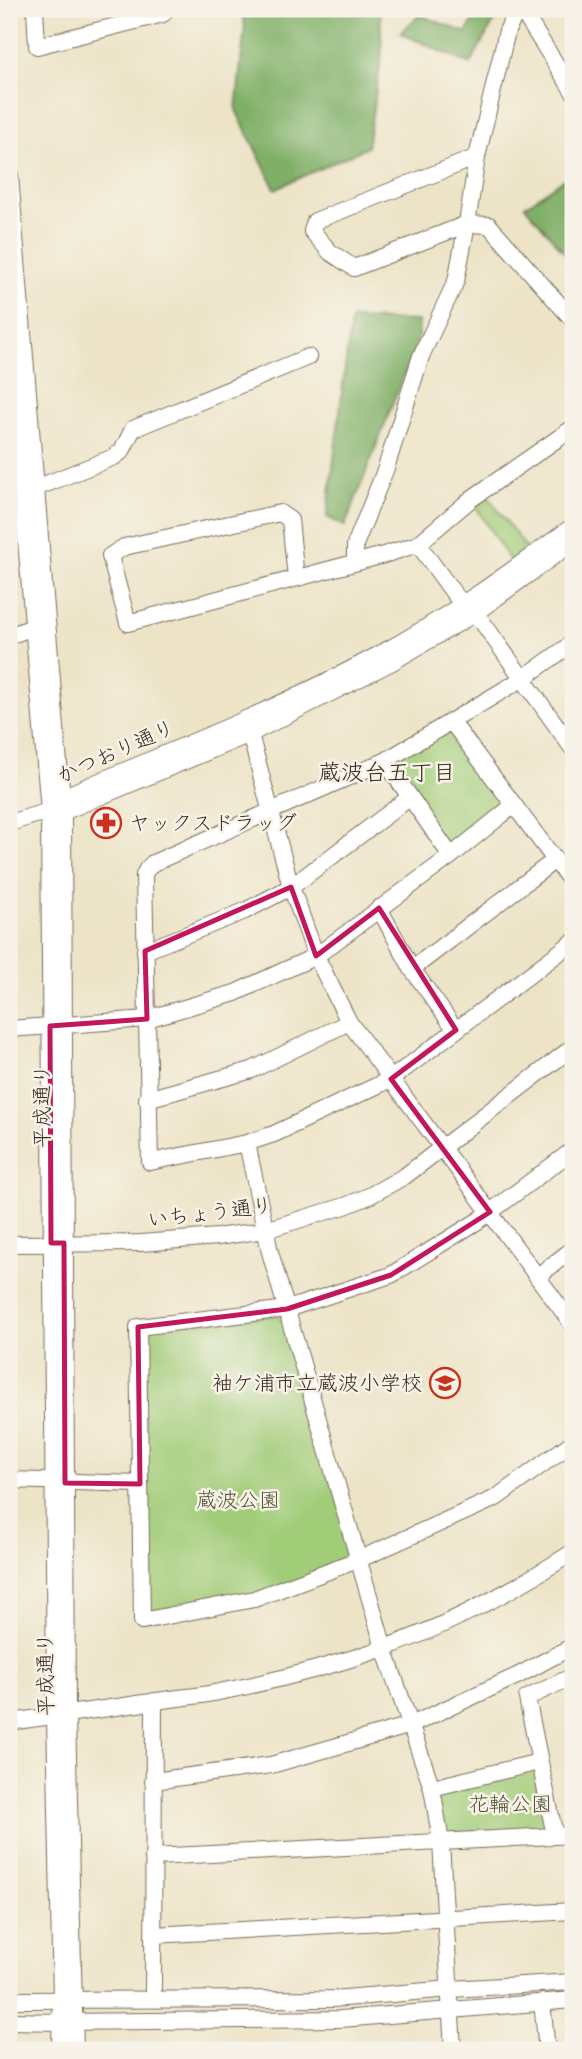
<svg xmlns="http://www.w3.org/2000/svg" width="582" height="2059" viewBox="0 0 582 2059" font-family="'Architects Daughter','Klee One',sans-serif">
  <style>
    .green { fill: #a1cc78; stroke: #6e7b4b; stroke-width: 2 }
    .forest { fill: #80b068; stroke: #5e6d43; stroke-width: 2 }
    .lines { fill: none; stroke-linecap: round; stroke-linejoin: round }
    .minor-casing { stroke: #796b5a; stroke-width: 18 }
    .minor { stroke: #fff; stroke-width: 16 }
    .marked { fill: none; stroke: #c2185b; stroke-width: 5; stroke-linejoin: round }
    .labels { text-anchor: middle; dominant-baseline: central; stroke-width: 5; stroke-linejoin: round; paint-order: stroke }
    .street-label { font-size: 21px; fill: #3b2a1e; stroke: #f7f3e8 }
    .poi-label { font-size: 21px; fill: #3b2a1e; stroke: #f7f3e8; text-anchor: start }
    .park-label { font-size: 21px; fill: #545234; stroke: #f7f3e8 }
    .neighbourhood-label { font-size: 23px; fill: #3b2a1e; stroke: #f7f3e8 }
  </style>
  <rect width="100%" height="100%" fill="#f7f3e8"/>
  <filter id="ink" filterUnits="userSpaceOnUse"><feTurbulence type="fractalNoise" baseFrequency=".0143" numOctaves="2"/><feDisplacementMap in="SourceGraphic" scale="14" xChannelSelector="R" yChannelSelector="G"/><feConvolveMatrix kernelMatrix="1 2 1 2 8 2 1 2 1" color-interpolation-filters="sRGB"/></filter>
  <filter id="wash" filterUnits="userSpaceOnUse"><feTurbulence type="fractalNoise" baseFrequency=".00686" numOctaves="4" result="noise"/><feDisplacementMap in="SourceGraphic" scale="28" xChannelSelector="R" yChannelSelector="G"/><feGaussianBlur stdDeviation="1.57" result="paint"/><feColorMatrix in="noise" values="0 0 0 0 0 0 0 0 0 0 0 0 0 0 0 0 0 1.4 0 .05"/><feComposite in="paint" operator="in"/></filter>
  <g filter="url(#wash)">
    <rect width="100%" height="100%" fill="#ede4c8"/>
    <g class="green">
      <polygon points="483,490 532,556 515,569 471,499"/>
      <polygon points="451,721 514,805 451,856 385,761"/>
      <polygon points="277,1315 285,1324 360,1559 254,1599 142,1621 138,1327"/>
      <polygon points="539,1762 555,1836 441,1842 432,1788"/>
    </g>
    <g class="forest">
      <polygon points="241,9 380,9 382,53 367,147 275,189 236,110 245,26"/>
      <polygon points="480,9 501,9 470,64 400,33 420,15 466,33"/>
      <polygon points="573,173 573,263 525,206"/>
      <polygon points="351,319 418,321 419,336 345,526 327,517"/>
    </g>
  </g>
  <g filter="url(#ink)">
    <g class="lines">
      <g class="minor-casing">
        <g id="minor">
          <polyline points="35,9 37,46 163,14 162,9"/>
          <polyline points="521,9 573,91"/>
          <polyline points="477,157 315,221 312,231 330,252 354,268 467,224 489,225 573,320"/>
          <polyline points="9,165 63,812 67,1715 75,2050"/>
          <polyline points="9,341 49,811 55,1717 61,1999 60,2050"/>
          <polyline points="36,488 114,457 122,451 133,429 308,357"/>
          <polyline points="418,544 455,595 483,623 573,749"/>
          <polyline points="355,562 355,545 386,468 421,356 456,281 467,224 477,157 507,31 518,9"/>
          <polyline points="296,578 290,520 280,513 124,547 110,556 128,623 384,555 418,544 471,499 573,428"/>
          <polyline points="9,636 33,627"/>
          <polyline points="573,643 522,679 385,761 153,863 147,869 144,875 150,1162 247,1143 274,1134 391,1079 573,942"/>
          <polyline points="246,719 291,887 316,956 349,1022 573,1325"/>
          <polyline points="451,721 573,884"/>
          <polyline points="385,761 451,856"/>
          <path d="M55,805L62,797C168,752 276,710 378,655C447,618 510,572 573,526"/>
          <polyline points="9,823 49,811 63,812 250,734 392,662 474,614 573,542"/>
          <polyline points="379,908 412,969 456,1030"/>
          <polyline points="145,951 245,911 291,887 409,798"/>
          <polyline points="412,969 555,860"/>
          <polyline points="9,1029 147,1019 235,993 316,956 451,856 514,805"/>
          <polyline points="147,1099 252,1070 349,1022"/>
          <polyline points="247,1143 270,1252 384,1648 432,1788 441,1842 453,2050"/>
          <polyline points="573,1150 481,1219 391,1275 287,1309 138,1327 142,1621 254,1599 360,1559 496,1498 573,1442"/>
          <polyline points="9,1244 141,1243 217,1237 265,1230 345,1206 369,1196 405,1176 573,1047"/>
          <polyline points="538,1276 573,1249"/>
          <polyline points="9,1480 140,1484"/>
          <path d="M9,1722C56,1716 103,1709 151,1702C172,1698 193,1697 214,1693C271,1682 329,1667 384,1648C450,1625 514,1590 573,1552"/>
          <polyline points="153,1781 271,1765 411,1725 519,1675 573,1646"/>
          <polyline points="432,1788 539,1762"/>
          <polyline points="555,1836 527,1698 573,1676"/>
          <polyline points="153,1857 573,1835"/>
          <polyline points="153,1935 573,1911"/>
          <polyline points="153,1999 154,1701"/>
          <polyline points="9,2000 333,1999 450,1989 573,1982"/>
          <polyline points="542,2002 547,2050"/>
          <polyline points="9,2021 60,2022 341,2019 573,2000"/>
        </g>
      </g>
      <use href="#minor" class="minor"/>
    </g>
  </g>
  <path class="marked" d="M291,887L316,956L379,908L456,1030L391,1079L490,1212L391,1275L287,1309L138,1327L140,1484L65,1483L64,1243H51L50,1026L147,1019L145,951Z"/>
  <defs>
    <g id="pharmacy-ring" transform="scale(1.575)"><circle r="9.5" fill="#f7f3e8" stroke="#c8321e" stroke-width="1.5"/><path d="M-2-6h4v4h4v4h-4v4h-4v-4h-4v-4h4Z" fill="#c8321e"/></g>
    <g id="school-ring" transform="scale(1.575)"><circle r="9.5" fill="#f7f3e8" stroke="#c8321e" stroke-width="1.5"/><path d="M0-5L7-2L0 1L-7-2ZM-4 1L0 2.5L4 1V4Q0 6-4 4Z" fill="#c8321e"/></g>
  </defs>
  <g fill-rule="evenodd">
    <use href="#pharmacy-ring" x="106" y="823"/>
    <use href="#school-ring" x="445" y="1383"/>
  </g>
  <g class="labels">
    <g class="street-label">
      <text transform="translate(116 752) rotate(-24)">かつおり通り</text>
      <text transform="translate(42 1106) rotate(-90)">平成通り</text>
      <text transform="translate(210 1213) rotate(-7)">いちょう通り</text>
      <text transform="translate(46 1674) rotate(-91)">平成通り</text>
    </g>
    <g class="poi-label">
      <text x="129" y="823">ヤックスドラッグ</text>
      <text x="422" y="1383" text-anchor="end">袖ケ浦市立蔵波小学校</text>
    </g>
    <g class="park-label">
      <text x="238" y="1500">蔵波公園</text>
      <text x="510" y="1804">花輪公園</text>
    </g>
    <g class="neighbourhood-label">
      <text x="387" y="773">蔵波台五丁目</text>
    </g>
  </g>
  <rect width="582" height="2059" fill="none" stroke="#f7f3e8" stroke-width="35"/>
</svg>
